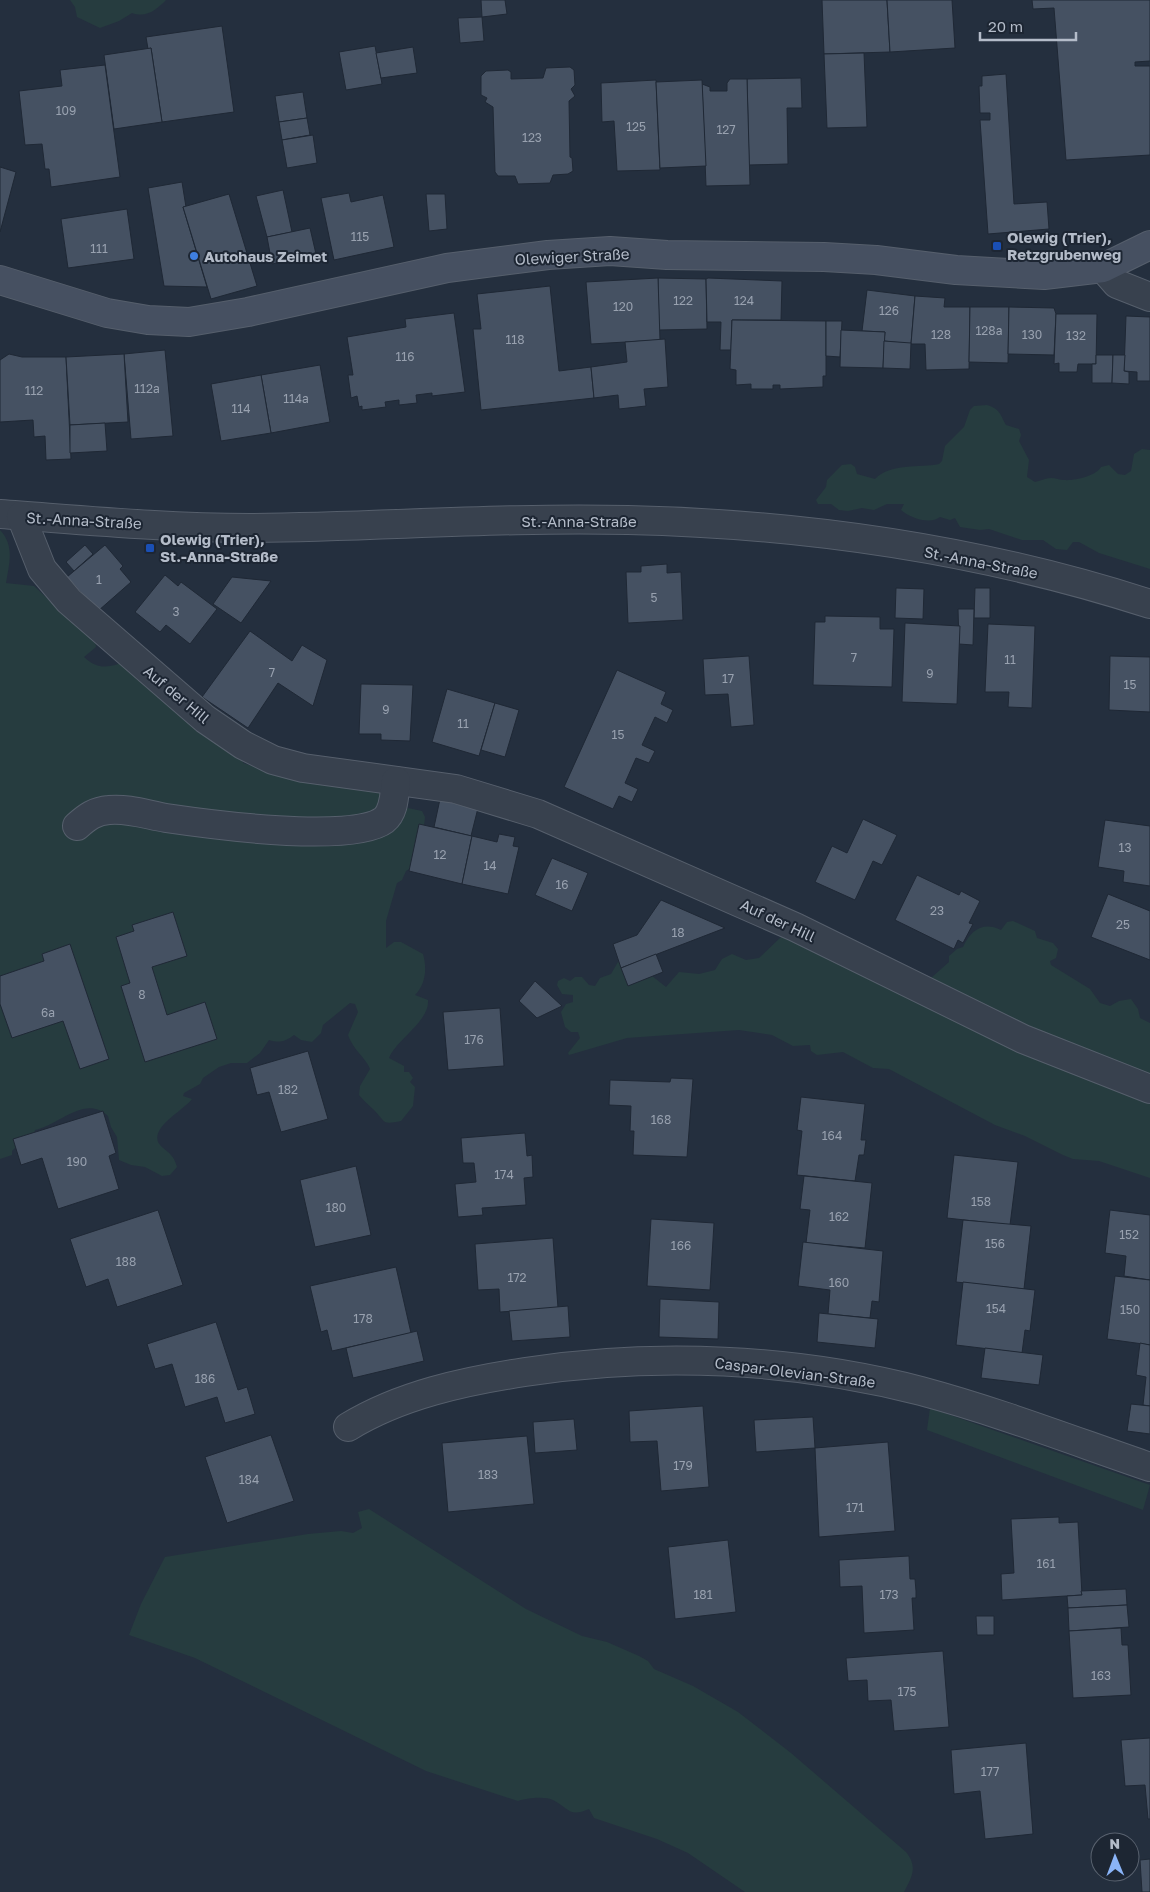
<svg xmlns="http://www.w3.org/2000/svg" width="1150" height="1892" viewBox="0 0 1150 1892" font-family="'Golos Text',sans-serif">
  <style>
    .green { fill: #263c3f }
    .building { fill: #455162; stroke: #1f2835 }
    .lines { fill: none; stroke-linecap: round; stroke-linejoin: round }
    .street-casing { stroke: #565f6c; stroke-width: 30 }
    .secondary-casing { stroke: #565f6c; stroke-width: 30 }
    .street { stroke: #38414e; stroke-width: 28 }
    .secondary { stroke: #465061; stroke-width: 28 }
    .transit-dot { fill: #1a4fb4; stroke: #1d2633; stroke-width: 2 }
    .shop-dot { fill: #3f7fe0; stroke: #1d2633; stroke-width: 2 }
    .labels { text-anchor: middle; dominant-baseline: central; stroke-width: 4; stroke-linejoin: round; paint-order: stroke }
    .number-label { font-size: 12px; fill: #98a1af }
    .poi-label { font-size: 15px; font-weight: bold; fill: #b4bcc9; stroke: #1d2633; text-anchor: start }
    .street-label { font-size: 15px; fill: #b4bcc9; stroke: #1d2633 }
  </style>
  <rect width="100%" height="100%" fill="#242f3e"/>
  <g class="green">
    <path d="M70,0H166C156,10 147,18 132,13L119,21L100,28L77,17L75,7Z"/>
    <path d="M987,405C1000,409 1000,414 1006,425L1019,429L1021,435L1019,441L1029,460L1027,477L1035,482C1040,481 1046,478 1051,478C1056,478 1059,480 1064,480C1074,481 1096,476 1101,467L1109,465L1118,474L1125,475L1131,471L1134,454L1142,449L1150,450V569L1099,553L1079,542H1073L1067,550L1056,549L1043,540H1022L989,529L980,530L960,527L955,518L950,520L940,517C930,525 910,518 901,510L904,504H887L874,510L862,508L848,511L839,510L831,504H818L816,500L826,487L827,480L842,465L851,464L855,467L857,474L875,479C890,463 920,468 939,464L942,461L945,446L964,427L970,410L974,406Z"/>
    <path d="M0,530C15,546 9,564 6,583L34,586L80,629L95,639L96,647L84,657C97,670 110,668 126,661L213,734V743H223L241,753L243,763L249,765L367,777L400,811L408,808L422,811L425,817L420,862L406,871L402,880L397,883L386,921V948L394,942H401L423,954C427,968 426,984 415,995L428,1000C430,1021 396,1040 389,1058L404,1066V1072H409L413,1078L410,1082L415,1087L413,1106L401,1121C381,1125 386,1122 374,1110C369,1105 364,1101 359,1095L360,1086L370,1069C366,1058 353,1050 348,1035L358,1012L355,1004L350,1003L323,1025L321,1033L312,1042L301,1040L294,1035C285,1042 279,1043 269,1040L260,1053L247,1063H231L219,1067L203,1078L200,1084L184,1093L183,1096L192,1099C184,1110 152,1126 158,1142C163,1151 173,1151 177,1167L170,1175L162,1176L145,1167L131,1165L119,1160L117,1137L111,1127L108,1116C85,1094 58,1126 35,1130L32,1144L18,1145L12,1151V1155L0,1159Z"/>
    <path d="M1013,921L1035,931L1037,938L1053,943L1058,949L1056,958L1050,961L1051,965L1090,989L1100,1003L1110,1006L1119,1001L1131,999L1138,1009L1140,1018L1150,1023V1178L1099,1161L1073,1159L1063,1155L1025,1136L995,1125L889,1069L873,1068L843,1052L817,1055L811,1051L810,1045L793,1046L772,1035L739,1030L627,1038L569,1055L568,1053L580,1038L578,1032H571L565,1027L561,1012L566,1004L573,1002V995L562,994L557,985L558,981L564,978L570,981L575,977H582L589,985L595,986L600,978L611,974L618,962L647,972L666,987L679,972L699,974L715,970L722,959L732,954L746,960L759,958L781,937H798L921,993L931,978L949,962V956L957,949L963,947C971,930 983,921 1001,930L1007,922Z"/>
    <polygon points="930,1408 1150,1485 1143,1510 927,1430"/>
    <path d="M369,1509L526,1609L582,1636L607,1642L639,1656L648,1661L654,1669L693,1686L738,1712L791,1753L906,1852C918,1867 912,1877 904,1892H745L688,1853L657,1839L594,1818L589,1809C569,1818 569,1808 553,1800C545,1796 526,1798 518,1801L426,1771L195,1658L129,1635L141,1604L165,1557L308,1534L341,1531L353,1533L362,1528L358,1512Z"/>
  </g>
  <g class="building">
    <polygon points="481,0 505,0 507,14 482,17"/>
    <polygon points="822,0 887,0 890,52 824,54"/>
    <polygon points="887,0 952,0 955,48 890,52"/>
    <polygon points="1032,0 1150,0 1150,61 1135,62 1135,66 1150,66 1150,155 1066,160 1054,8 1033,9"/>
    <polygon points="482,17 484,41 460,43 458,18"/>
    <polygon points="222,26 234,112 162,122 151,48 148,49 146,37"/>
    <polygon points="375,46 382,84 346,90 339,52"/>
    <polygon points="413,47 417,73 381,78 376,53"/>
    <polygon points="151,48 162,122 114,129 104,55"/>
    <polygon points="864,53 867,127 827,128 824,54"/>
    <polygon points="105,65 120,177 51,187 49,169 45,169 42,144 25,145 19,91 62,86 60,70"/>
    <polygon points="570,67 574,70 575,85 571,89 575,96 569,101 570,157 572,158 573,171 568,174 553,175 550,183 518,184 515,176 498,176 495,172 493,107 485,102 487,98 481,95 481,76 486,71 508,70 511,72 511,79 543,78 546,68"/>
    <polygon points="1006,74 1014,204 1047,202 1049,229 988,234 980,120 990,120 990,113 980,113 979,86 982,86 982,76"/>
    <polygon points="801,78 802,108 787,108 788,164 749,165 747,79"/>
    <polygon points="730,79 747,79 750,185 706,186 702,84 710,87 710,91 727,91 727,83"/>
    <polygon points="656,80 660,170 617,171 614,121 602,122 601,83"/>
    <polygon points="702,80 706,166 660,168 656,82"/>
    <polygon points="303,92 307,118 279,122 275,96"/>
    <polygon points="307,118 310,135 282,140 279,122"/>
    <polygon points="313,135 317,163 287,168 282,140"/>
    <polygon points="0,167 16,172 0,232"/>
    <polygon points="182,182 186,207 183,207 207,287 164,286 148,188"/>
    <polygon points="283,190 292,232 267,237 256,196"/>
    <polygon points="349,193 351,202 383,195 394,247 334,260 321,198"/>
    <polygon points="229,194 257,286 211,299 183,207"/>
    <polygon points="426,194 445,194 447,229 429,231"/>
    <polygon points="127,209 134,259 68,268 61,219"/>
    <polygon points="310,228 316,254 272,264 267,237"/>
    <polygon points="658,278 706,279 707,329 659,330"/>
    <polygon points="658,278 660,340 591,344 586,282"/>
    <polygon points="708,278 782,281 781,320 732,320 731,350 720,350 721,322 707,322 706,279"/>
    <polygon points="550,286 559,371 591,367 594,398 481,410 473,329 481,329 477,294"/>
    <polygon points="867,290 915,296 911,344 884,341 885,332 862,331"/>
    <polygon points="915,296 945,298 944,307 970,307 969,369 926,370 925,344 911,344"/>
    <polygon points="970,307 1009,307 1008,363 969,362"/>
    <polygon points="1009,307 1054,308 1056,314 1054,355 1008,354"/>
    <polygon points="454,313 465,392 432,396 432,393 416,395 417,403 399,405 399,400 385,402 386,407 362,410 362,406 359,407 357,396 351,398 348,375 353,375 347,337 406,327 405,319"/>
    <polygon points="1056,314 1097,314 1096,364 1078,364 1077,372 1059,372 1059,363 1054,364"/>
    <polygon points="1126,316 1150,317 1150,381 1137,381 1137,372 1124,371"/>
    <polygon points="732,320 826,321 826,376 823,376 823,387 780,389 780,385 773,385 773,389 751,389 751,384 736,385 736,370 730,369"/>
    <polygon points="826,321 842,321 840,357 826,356"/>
    <polygon points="841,330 885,332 883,368 840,367"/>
    <polygon points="665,339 668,387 644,389 646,406 619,409 618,395 594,398 591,367 627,362 625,342"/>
    <polygon points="884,341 911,343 910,369 883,368"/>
    <polygon points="165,350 173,436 131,439 124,354"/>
    <polygon points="9,354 22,357 66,357 71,459 46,460 45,436 34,437 33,420 0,422 0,360"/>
    <polygon points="124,354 128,422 70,425 66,357"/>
    <polygon points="1096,355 1113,355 1112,383 1092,383 1092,364 1096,364"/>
    <polygon points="1113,355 1125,355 1124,371 1129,372 1129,384 1112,383"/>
    <polygon points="320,365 330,422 271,433 261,375"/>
    <polygon points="261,375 271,433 221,441 211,384"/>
    <polygon points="105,423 107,451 70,453 70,425"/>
    <polygon points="85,545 93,554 74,571 66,562"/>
    <polygon points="105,545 123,566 120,569 131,582 98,611 67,577"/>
    <polygon points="667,564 667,573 681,572 683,620 628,623 626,572 641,572 641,566"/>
    <polygon points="165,575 178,586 181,582 217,609 190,644 166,625 160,632 135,612"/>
    <polygon points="232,577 271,581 241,623 213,604"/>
    <polygon points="896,588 924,589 923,619 895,618"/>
    <polygon points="975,588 990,588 990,618 974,618"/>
    <polygon points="958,609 974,609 973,645 959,644"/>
    <polygon points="825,616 880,617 880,629 894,629 892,687 813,685 815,622 825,622"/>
    <polygon points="905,623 960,626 957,704 902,702"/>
    <polygon points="988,624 1035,626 1032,708 1008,707 1009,692 985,692"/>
    <polygon points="250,631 292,661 302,645 327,660 313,706 278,683 248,728 202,697"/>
    <polygon points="749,656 754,725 731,727 728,694 705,695 703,659"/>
    <polygon points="1110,656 1150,657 1150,712 1109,710"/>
    <polygon points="617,670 666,692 661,704 673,710 667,723 655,717 642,745 655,751 649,763 636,758 625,783 638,789 632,802 619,796 613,809 564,787"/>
    <polygon points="361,684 413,685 410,741 381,740 381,734 359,734"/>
    <polygon points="447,689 495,703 479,756 432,742"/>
    <polygon points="495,703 519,710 505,757 481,750"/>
    <polygon points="440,799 478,808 471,836 434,827"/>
    <polygon points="863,819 897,835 882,865 873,861 855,900 815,882 832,846 847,853"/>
    <polygon points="1105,820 1150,826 1150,886 1123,882 1124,871 1098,867"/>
    <polygon points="419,824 472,836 462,884 409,871"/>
    <polygon points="499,834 515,837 513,846 519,847 508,894 462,884 472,836 497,842"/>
    <polygon points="552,858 588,873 572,911 535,895"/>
    <polygon points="917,875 959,895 961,891 980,901 969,923 973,924 963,943 958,940 954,949 895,920"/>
    <polygon points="1108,894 1150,911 1150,960 1091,937"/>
    <polygon points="661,900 725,928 621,968 613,944 637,935"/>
    <polygon points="173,912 187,956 152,967 167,1015 205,1002 217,1039 145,1062 121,986 130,983 116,937 134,931 132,925"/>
    <polygon points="70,944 109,1059 80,1069 63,1021 12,1038 0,1004 0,976 44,961 42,954"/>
    <polygon points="656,954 663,972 628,986 621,968"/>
    <polygon points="535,981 562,1006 537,1018 519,1001"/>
    <polygon points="500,1008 504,1066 448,1070 443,1012"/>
    <polygon points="308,1051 328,1119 281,1132 269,1092 257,1095 250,1068"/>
    <polygon points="671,1078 693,1079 687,1157 633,1155 634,1131 630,1131 631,1106 609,1105 610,1080 670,1082"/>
    <polygon points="801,1097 865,1104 861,1140 866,1140 864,1155 859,1155 855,1181 797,1175 802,1131 797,1130"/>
    <polygon points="103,1111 116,1153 109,1156 119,1189 58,1209 42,1158 21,1165 13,1139"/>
    <polygon points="525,1133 527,1156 532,1155 533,1177 524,1178 526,1205 482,1208 483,1215 458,1217 455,1184 476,1182 474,1163 463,1163 461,1138"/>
    <polygon points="954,1155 1018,1162 1010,1225 947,1218"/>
    <polygon points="356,1166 371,1235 315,1247 300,1180"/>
    <polygon points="804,1176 872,1183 865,1248 806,1243 810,1210 800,1209"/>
    <polygon points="158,1210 183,1285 117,1307 108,1279 86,1287 70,1239"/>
    <polygon points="1110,1210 1150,1215 1150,1280 1124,1276 1126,1256 1105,1253"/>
    <polygon points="651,1219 714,1223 710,1290 647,1286"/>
    <polygon points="963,1220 1031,1226 1024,1289 956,1282"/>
    <polygon points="553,1238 558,1308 500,1312 499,1289 478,1290 475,1244"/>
    <polygon points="803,1242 883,1251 879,1302 872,1301 870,1318 828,1314 830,1290 798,1286"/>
    <polygon points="396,1267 411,1333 332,1351 327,1330 321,1332 310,1286"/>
    <polygon points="1115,1276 1150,1280 1150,1345 1107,1339"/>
    <polygon points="963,1282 1035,1290 1030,1331 1025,1330 1022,1353 956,1345"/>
    <polygon points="660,1299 719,1302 718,1339 659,1337"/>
    <polygon points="568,1306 570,1337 512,1341 509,1311"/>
    <polygon points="819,1313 878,1319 875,1348 817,1342"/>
    <polygon points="216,1322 238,1390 247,1387 255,1414 225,1423 217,1397 185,1407 172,1364 155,1369 147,1344"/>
    <polygon points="417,1331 424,1361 353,1378 346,1348"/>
    <polygon points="1140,1343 1150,1345 1150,1406 1143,1405 1146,1377 1136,1375"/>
    <polygon points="985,1348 1043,1355 1039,1385 981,1378"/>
    <polygon points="1131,1404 1150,1406 1150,1434 1127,1431"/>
    <polygon points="703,1406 709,1487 661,1491 657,1441 630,1442 629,1411"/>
    <polygon points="813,1417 815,1448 756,1452 754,1420"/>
    <polygon points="574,1419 577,1450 535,1453 533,1422"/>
    <polygon points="271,1435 294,1501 227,1523 205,1457"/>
    <polygon points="527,1436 534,1504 448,1512 442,1443"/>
    <polygon points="888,1442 895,1531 819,1537 815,1448"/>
    <polygon points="1059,1517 1059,1523 1078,1522 1082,1595 1002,1600 1001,1574 1014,1573 1011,1519"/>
    <polygon points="728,1540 736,1612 675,1619 668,1547"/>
    <polygon points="909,1556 910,1579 915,1579 916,1591 916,1598 912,1598 914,1630 864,1633 862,1586 840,1587 839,1560"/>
    <polygon points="1126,1589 1127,1605 1068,1608 1067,1596 1082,1595 1081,1591"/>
    <polygon points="1127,1605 1129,1627 1069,1631 1068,1608"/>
    <polygon points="976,1616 994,1616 994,1635 977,1635"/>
    <polygon points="1121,1628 1122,1645 1128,1645 1131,1695 1073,1698 1069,1631"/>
    <polygon points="943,1651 949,1727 894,1731 891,1700 868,1701 867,1680 848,1681 846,1658"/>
    <polygon points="1150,1738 1150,1819 1148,1819 1145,1785 1125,1786 1121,1740"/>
    <polygon points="1026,1743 1033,1834 985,1839 980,1791 954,1794 951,1750"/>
    <polygon points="1150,1859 1150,1892 1142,1892 1140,1860"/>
  </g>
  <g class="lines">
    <g class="street-casing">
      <g id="street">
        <polyline points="1103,268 1117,284 1150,297"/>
        <path d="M0,514C83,520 167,528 250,528C376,527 502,517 628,520C804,524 983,550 1150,604"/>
        <polyline points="21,516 42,569 69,601 205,719 243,745 273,760 303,768 456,789 538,814 795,927 1023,1039 1150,1089"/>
        <path d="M77,826C87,817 95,811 109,810C128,808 148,815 166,818C207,824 352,844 384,820C395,811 394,794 396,781"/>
        <path d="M348,1427C400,1395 465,1381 525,1372C655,1352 794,1358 921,1391C999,1412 1074,1441 1150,1467"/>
      </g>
    </g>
    <g class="secondary-casing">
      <polyline id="secondary" points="0,280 107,313 148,320 189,322 248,312 447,268 548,255 610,251 667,255 824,257 876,260 956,270 1044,275 1103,268 1150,245"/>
    </g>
    <use href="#street" class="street"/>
    <use href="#secondary" class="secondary"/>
  </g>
  <g class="transit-dot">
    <rect x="992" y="241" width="10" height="10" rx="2.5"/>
    <rect x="145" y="543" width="10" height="10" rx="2.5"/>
  </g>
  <circle class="shop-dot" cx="194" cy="256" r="5"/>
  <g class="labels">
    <g class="number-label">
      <text x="66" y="110">109</text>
      <text x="636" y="126">125</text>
      <text x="726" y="129">127</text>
      <text x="532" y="137">123</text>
      <text x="360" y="236">115</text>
      <text x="99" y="248">111</text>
      <text x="683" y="300">122</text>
      <text x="744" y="300">124</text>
      <text x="623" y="306">120</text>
      <text x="889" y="310">126</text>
      <text x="989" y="330">128a</text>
      <text x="941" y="334">128</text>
      <text x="1032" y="334">130</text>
      <text x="1076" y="335">132</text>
      <text x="515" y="339">118</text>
      <text x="405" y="356">116</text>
      <text x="147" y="388">112a</text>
      <text x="34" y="390">112</text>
      <text x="296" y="398">114a</text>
      <text x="241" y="408">114</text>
      <text x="99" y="579">1</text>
      <text x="654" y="597">5</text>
      <text x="176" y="611">3</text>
      <text x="854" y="657">7</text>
      <text x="1010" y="659">11</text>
      <text x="272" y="672">7</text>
      <text x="930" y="673">9</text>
      <text x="728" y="678">17</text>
      <text x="1130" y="684">15</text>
      <text x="386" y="709">9</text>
      <text x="463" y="723">11</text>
      <text x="618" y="734">15</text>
      <text x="1125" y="847">13</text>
      <text x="440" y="854">12</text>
      <text x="490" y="865">14</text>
      <text x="562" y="884">16</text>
      <text x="937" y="910">23</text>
      <text x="1123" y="924">25</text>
      <text x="678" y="932">18</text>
      <text x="142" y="994">8</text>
      <text x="48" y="1012">6a</text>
      <text x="474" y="1039">176</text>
      <text x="288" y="1089">182</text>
      <text x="661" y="1119">168</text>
      <text x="832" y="1135">164</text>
      <text x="77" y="1161">190</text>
      <text x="504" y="1174">174</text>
      <text x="981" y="1201">158</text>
      <text x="336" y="1207">180</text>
      <text x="839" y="1216">162</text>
      <text x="1129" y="1234">152</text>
      <text x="995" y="1243">156</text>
      <text x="681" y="1245">166</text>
      <text x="126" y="1261">188</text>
      <text x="517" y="1277">172</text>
      <text x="839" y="1282">160</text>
      <text x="996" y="1308">154</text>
      <text x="1130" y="1309">150</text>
      <text x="363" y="1318">178</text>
      <text x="205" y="1378">186</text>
      <text x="683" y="1465">179</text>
      <text x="488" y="1474">183</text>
      <text x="249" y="1479">184</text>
      <text x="855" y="1507">171</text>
      <text x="1046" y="1563">161</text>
      <text x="703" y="1594">181</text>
      <text x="889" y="1594">173</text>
      <text x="1101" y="1675">163</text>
      <text x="907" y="1691">175</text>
      <text x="990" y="1771">177</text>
    </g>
    <g class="poi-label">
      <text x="1007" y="237">Olewig (Trier),<tspan x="1007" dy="17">Retzgrubenweg</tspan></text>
      <text x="204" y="256">Autohaus Zeimet</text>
      <text x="160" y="539">Olewig (Trier),<tspan x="160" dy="17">St.-Anna-Straße</tspan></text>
    </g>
    <g class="street-label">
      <text transform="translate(572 256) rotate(-3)">Olewiger Straße</text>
      <text transform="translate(84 520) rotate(3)">St.-Anna-Straße</text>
      <text x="579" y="521">St.-Anna-Straße</text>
      <text transform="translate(981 562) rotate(11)">St.-Anna-Straße</text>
      <text transform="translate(177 694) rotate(40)">Auf der Hill</text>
      <text transform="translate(778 920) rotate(25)">Auf der Hill</text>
      <text transform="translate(795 1372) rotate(7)">Caspar-Olevian-Straße</text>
    </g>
  </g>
  <g transform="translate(1115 1857) rotate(359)"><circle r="24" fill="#1d2633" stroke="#59626f"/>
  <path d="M0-4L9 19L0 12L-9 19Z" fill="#8ab4f8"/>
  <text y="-8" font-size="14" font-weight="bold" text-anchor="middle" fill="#b4bcc9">N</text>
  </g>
  <path d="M980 32v8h96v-8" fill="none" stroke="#b4bcc9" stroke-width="2.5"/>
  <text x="988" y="32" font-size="15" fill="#b4bcc9" stroke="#1d2633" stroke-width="4" paint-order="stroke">20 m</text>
</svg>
